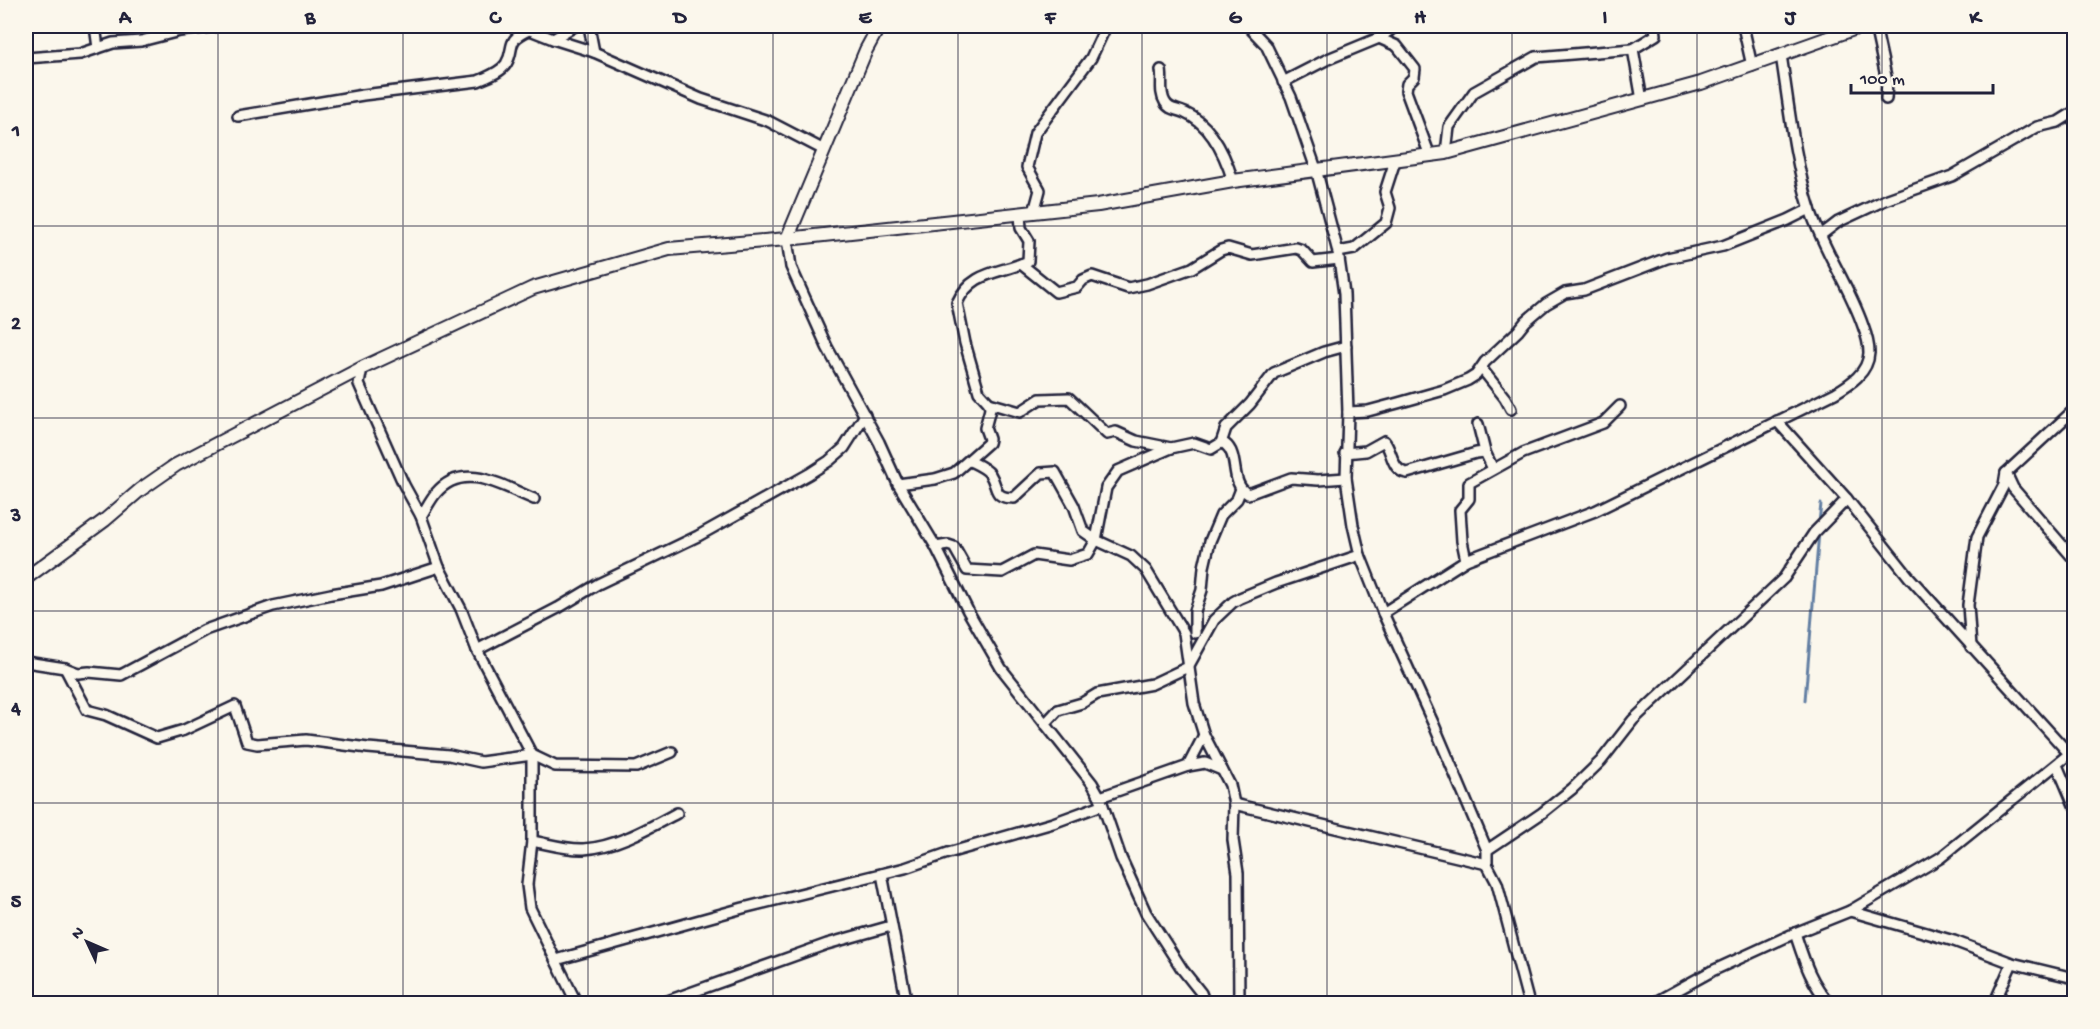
<svg xmlns="http://www.w3.org/2000/svg" width="2100" height="1029" viewBox="0 0 2100 1029" font-family="'Gochi Hand',sans-serif">
  <style>
    .lines { fill: none; stroke-linecap: round; stroke-linejoin: round }
    .stream { stroke: #637fa3; stroke-width: 3 }
    .street-casing { stroke: #22223b; stroke-width: 14 }
    .secondary-casing { stroke: #22223b; stroke-width: 16 }
    .street { stroke: #fbf7ec; stroke-width: 9 }
    .secondary { stroke: #fbf7ec; stroke-width: 12 }
    .grid { fill: none; stroke: #22223b; stroke-width: 1.5; stroke-opacity: 0.55 }
    .neatline { fill: none; stroke: #22223b; stroke-width: 2 }
    .grid-label { font-size: 20px; text-anchor: middle; font-weight: bold; fill: #22223b }
  </style>
  <rect width="100%" height="100%" fill="#fbf7ec"/>
  <filter id="ink" filterUnits="userSpaceOnUse"><feTurbulence type="fractalNoise" baseFrequency=".0167" numOctaves="2"/><feDisplacementMap in="SourceGraphic" scale="12" xChannelSelector="R" yChannelSelector="G"/><feConvolveMatrix kernelMatrix="1 2 1 2 8 2 1 2 1" color-interpolation-filters="sRGB"/></filter>
  <g filter="url(#ink)">
    <g class="lines">
      <g class="stream">
        <polyline points="1819,523 1821,504"/>
        <polyline points="1805,700 1819,532"/>
      </g>
      <g class="street-casing">
        <g id="street">
          <polyline points="95,26 98,48"/>
          <polyline points="520,26 553,39 594,52 701,99 768,121 824,150"/>
          <polyline points="589,26 594,52"/>
          <polyline points="1248,26 1266,45 1291,97 1316,169 1338,252 1344,294 1348,412 1346,478 1353,525 1360,555 1383,613 1434,725 1487,850 1487,864 1497,883 1529,1004"/>
          <polyline points="1743,26 1752,66"/>
          <polyline points="1875,26 1887,81 1886,99"/>
          <polyline points="1379,38 1397,46 1415,69 1414,77 1407,84 1406,91 1430,156"/>
          <polyline points="553,39 575,26"/>
          <polyline points="26,58 80,54 113,43 141,41 180,31 217,26"/>
          <path d="M1161,70C1163,81 1159,92 1165,102C1169,110 1177,109 1185,113C1211,124 1225,155 1233,181"/>
          <polyline points="1283,82 1328,59 1379,38 1396,26"/>
          <polyline points="1642,100 1633,49 1656,35 1655,26"/>
          <path d="M238,116L363,95L478,81C487,77 500,73 506,64C516,48 504,41 529,30"/>
          <polyline points="1446,153 1449,127 1474,92 1490,83 1536,57 1633,49"/>
          <polyline points="1034,212 1040,190 1027,167 1035,133 1091,58 1106,26"/>
          <polyline points="1821,235 1838,222 1885,200 1952,176 2037,127 2058,122 2074,112"/>
          <polyline points="787,239 791,267 827,347 879,442 898,484 936,547 968,611 1001,668 1092,783 1100,797 1121,858 1146,913 1182,969 1201,993 1205,1004"/>
          <polyline points="1338,252 1354,249 1386,223 1390,208 1385,192 1395,161"/>
          <polyline points="1021,264 1056,292 1077,287 1083,280 1092,276 1128,288 1147,284 1192,268 1221,250 1228,248 1252,255 1296,248 1302,250 1313,262 1339,259"/>
          <polyline points="362,368 359,384 404,485 421,516 439,567 461,609 477,650 532,755 532,841 527,885 530,908 577,1004"/>
          <polyline points="1482,369 1505,398 1511,409"/>
          <path d="M989,403L1020,412L1040,399L1069,398L1107,434L1116,432L1136,441L1171,448L1194,443L1211,449L1221,443L1225,444C1240,455 1229,484 1248,494L1291,478L1318,480L1346,478"/>
          <polyline points="1348,412 1368,411 1398,403 1444,390 1468,380 1476,375 1485,362 1518,331 1526,321 1546,304 1565,293 1584,290 1667,258 1723,246 1788,220 1810,209"/>
          <polyline points="1777,421 1847,499 1909,577 2074,759"/>
          <polyline points="1478,424 1485,452 1493,469"/>
          <polyline points="1221,443 1226,428 1250,404 1274,373 1324,352 1346,346"/>
          <path d="M1345,453L1366,451L1384,441C1393,451 1391,471 1407,473L1476,453L1485,452"/>
          <path d="M970,461C976,464 986,468 990,474C999,488 992,498 1014,498L1041,473L1055,472L1074,506L1083,531L1096,540L1131,556L1146,570L1184,633L1194,703L1204,735L1230,785L1234,804L1233,840L1238,873L1239,1004"/>
          <polyline points="2006,473 2013,488 2074,559"/>
          <path d="M898,484L935,479L954,473L988,443L989,439L985,428L990,409L989,403L979,392L965,343L957,303C972,270 1000,274 1028,261L1029,241L1021,228L1020,214"/>
          <path d="M421,516C426,509 430,500 436,493C464,460 504,487 534,499"/>
          <polyline points="936,547 948,545 954,547 967,570 1002,572 1034,555 1069,560 1088,554 1096,540 1106,488 1118,471 1171,448"/>
          <polyline points="1466,560 1462,541 1460,510 1469,499 1469,483 1523,453 1603,423 1620,406"/>
          <path d="M1383,613L1466,560L1595,511L1835,393C1850,384 1868,373 1869,353C1869,344 1866,334 1863,326C1849,285 1823,250 1810,209C1794,159 1789,106 1781,55"/>
          <polyline points="1195,633 1195,611 1202,590 1204,567 1210,541 1221,515 1237,499 1241,489"/>
          <polyline points="1971,647 1968,605 1977,537 2004,485 2006,473 2074,410"/>
          <polyline points="477,650 558,608 598,584 698,536 809,474 829,461 844,448 865,415"/>
          <polyline points="26,662 65,668 78,673 89,672 121,675 205,630 273,606 331,594 381,586 439,567"/>
          <polyline points="65,668 87,710 106,715 157,738 184,730 235,706 247,742 257,744 306,740 368,748 449,755 481,762 532,755 555,766 636,767 672,752"/>
          <polyline points="1045,724 1058,710 1082,703 1097,694 1152,684 1188,667 1214,620 1233,602 1240,598 1276,583 1360,555"/>
          <polyline points="2057,765 2074,805"/>
          <polyline points="1188,766 1204,735"/>
          <polyline points="1100,797 1188,766 1205,763 1222,770"/>
          <polyline points="1234,804 1487,864"/>
          <path d="M532,841C549,844 567,850 584,849C616,847 649,828 677,813"/>
          <polyline points="1487,850 1542,813 1572,789 1601,761 1633,720 1784,578 1814,533 1847,499"/>
          <polyline points="882,874 907,1004"/>
          <polyline points="1850,911 1954,941 2012,963 2074,978"/>
          <path d="M1795,933C1804,960 1810,982 1830,1004"/>
          <polyline points="556,960 743,908 905,868 948,853 1053,823 1102,805"/>
          <polyline points="659,1004 827,944 891,926"/>
          <polyline points="1652,1004 1712,971 1795,933 1850,911 1940,858 2074,750"/>
          <polyline points="1994,1004 2012,963"/>
        </g>
      </g>
      <g class="secondary-casing">
        <g id="secondary">
          <polyline points="787,239 866,50 879,26"/>
          <polyline points="26,578 105,520 140,490 176,465 362,368 533,288 669,249 787,239 1098,205 1233,181 1446,153 1701,83 1862,26"/>
        </g>
      </g>
      <use href="#street" class="street"/>
      <use href="#secondary" class="secondary"/>
    </g>
  </g>
  <path class="grid" d="M218,26V1004M403,26V1004M588,26V1004M773,26V1004M958,26V1004M1142,26V1004M1327,26V1004M1512,26V1004M1697,26V1004M1882,26V1004M26,226H2074M26,418H2074M26,611H2074M26,803H2074"/>
  <rect width="2100" height="1029" fill="none" stroke="#fbf7ec" stroke-width="66"/>
  <g transform="translate(87 942) rotate(314)" stroke="#fbf7ec" stroke-width="4.5" paint-order="stroke">
  <path d="M0-4.5L10 22L0 15L-10 22Z" fill="#22223b"/>
  <text y="-9" font-size="16" font-weight="bold" text-anchor="middle" fill="#22223b">N</text>
  </g>
  <path d="M1851 84v9h142v-9" fill="none" stroke="#22223b" stroke-width="3"/>
  <text x="1860" y="84" font-size="18" fill="#22223b" stroke="#fbf7ec" stroke-width="4.5" paint-order="stroke">100 m</text>
  <rect x="33" y="33" width="2034" height="963" class="neatline"/>
  <g class="grid-label">
    <text x="125" y="23">A</text>
    <text x="310" y="23">B</text>
    <text x="495" y="23">C</text>
    <text x="680" y="23">D</text>
    <text x="865" y="23">E</text>
    <text x="1050" y="23">F</text>
    <text x="1235" y="23">G</text>
    <text x="1420" y="23">H</text>
    <text x="1605" y="23">I</text>
    <text x="1790" y="23">J</text>
    <text x="1975" y="23">K</text>
    <text x="16" y="136">1</text>
    <text x="16" y="329">2</text>
    <text x="16" y="521">3</text>
    <text x="16" y="714">4</text>
    <text x="16" y="907">5</text>
  </g>
</svg>
